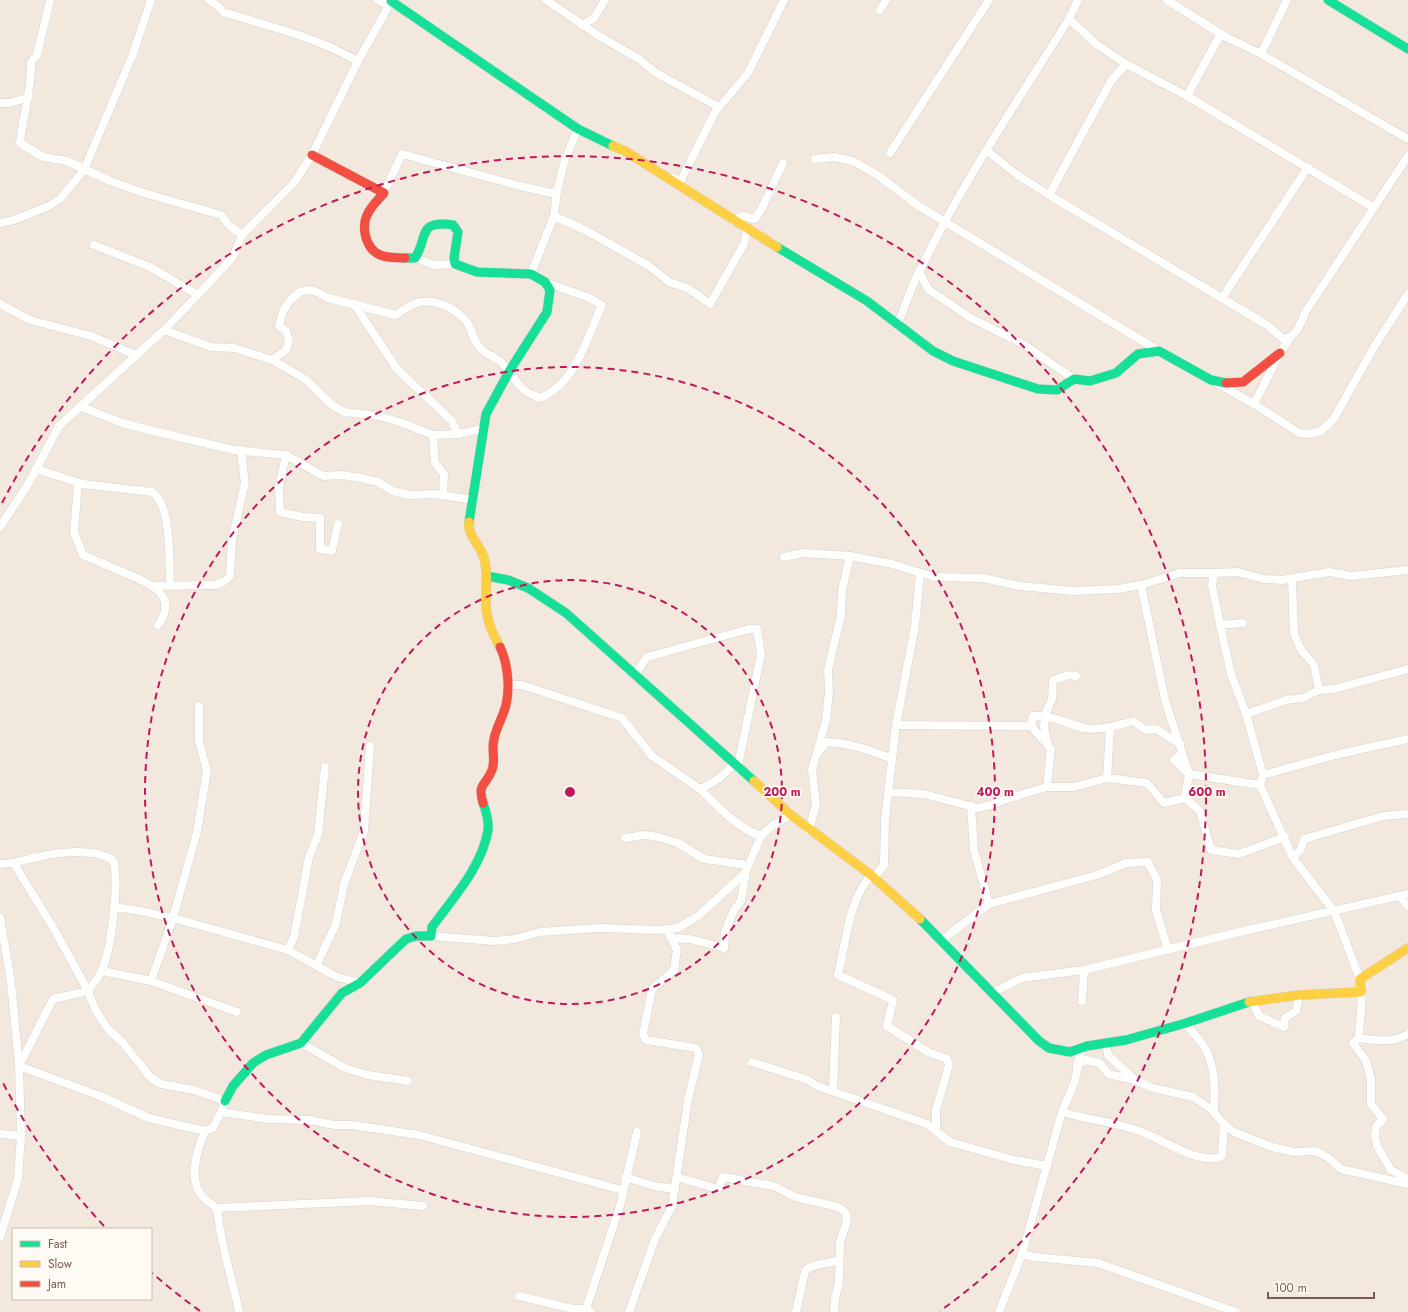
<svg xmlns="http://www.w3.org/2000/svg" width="1408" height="1312" viewBox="0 0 1408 1312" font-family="Jost,sans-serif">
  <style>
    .residential { fill: #f2e8de; fill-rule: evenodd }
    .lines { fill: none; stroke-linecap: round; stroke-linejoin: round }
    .street-casing { stroke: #d7d1cb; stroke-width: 9 }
    .fast-casing { stroke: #d9d2cb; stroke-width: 10 }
    .slow-casing { stroke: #d9d2cb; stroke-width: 10 }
    .jam-casing { stroke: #d9d2cb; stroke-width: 10 }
    .street { stroke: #fefefd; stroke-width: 8 }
    .fast { stroke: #16e098; stroke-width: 9 }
    .slow { stroke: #ffcf43; stroke-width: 9 }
    .jam { stroke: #f24e42; stroke-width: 9 }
    .ring { fill: none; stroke: #c2185b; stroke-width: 2; stroke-dasharray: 7 5 }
    .centre { fill: #c2185b; stroke: #fffaf3; stroke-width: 2 }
    .ring-label { font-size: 12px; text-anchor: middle; font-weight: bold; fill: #c2185b; stroke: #fffaf3; stroke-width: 3.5; stroke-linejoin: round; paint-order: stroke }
  </style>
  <rect width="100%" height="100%" fill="#f9f5f0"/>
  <path class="residential" d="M0,0H1408V1312H0ZM13,1229H151V1299H13Z"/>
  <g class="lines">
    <g class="street-casing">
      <g id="street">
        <path d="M50,0L37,55L31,62C32,90 23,115 20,143L43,157L67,161L110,181L144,193L221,215L229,225L242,235"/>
        <polyline points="209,0 218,6 223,12 299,35 330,47 358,61"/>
        <polyline points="378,0 388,5"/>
        <polyline points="546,0 599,36 639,59 656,73 719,107"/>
        <polyline points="1167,0 1224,36"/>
        <polyline points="880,10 886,0"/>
        <polyline points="1069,19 1096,44 1126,64"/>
        <polyline points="582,25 594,18 605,0"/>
        <polyline points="1261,54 1287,0"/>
        <polyline points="1187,96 1219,37 1224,36 1261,54 1408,139"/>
        <polyline points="0,103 10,103 29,97"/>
        <polyline points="986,150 1016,174 1049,195 1111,81 1126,64 1187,96 1374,208"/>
        <polyline points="890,153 989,0"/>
        <polyline points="815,159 834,157 853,161 879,176 917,205 1159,351"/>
        <polyline points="673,178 680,182 715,112 748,73 784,0"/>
        <polyline points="384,193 402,154 520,186 551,193 557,191 565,159 578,129"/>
        <path d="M1049,195L1267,325L1283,339C1298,336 1300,324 1306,311L1408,156"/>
        <polyline points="554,216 587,231 649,266 669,282 689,289 710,304 744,244 747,230"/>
        <polyline points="734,221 742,216 755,219 761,210 783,163"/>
        <polyline points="0,223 14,220 49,206 60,199 84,170 133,54 151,0"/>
        <polyline points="94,245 150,267 198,295"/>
        <polyline points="415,258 435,265 455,264"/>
        <polyline points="919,271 928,289 969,317 1023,344 1074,379"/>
        <polyline points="531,274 554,216 557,191"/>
        <polyline points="1222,298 1308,167"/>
        <polyline points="0,304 30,320 91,336 136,355"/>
        <polyline points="354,304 397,369 452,421 458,434"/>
        <path d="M898,324C905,306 911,287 920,270C962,183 1017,102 1069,19L1078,0"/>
        <polyline points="164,330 211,347 234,348 272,360 305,379 332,405 344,412 379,416 400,422 433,435 458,434 483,429"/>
        <polyline points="1290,338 1280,353 1254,404 1299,433 1309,434 1321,431 1333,420 1374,347 1408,294"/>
        <path d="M272,360L286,350L289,341L286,331L279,326L283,311L291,299L300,292L306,290L315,291L328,298L396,315C403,310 410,304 420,302C436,299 455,308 466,321C472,329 473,340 480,348C485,354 493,356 500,361C509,370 515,382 523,389C527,393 534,395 539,398C575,386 587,338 602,305L587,297L545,282"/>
        <polyline points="1216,383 1254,404"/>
        <polyline points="82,407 122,423 162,433 234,450 286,455 323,476 343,475 361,478 378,482 393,491 409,495 434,494 474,500"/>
        <polyline points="433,435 435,463 444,474 443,495"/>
        <polyline points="286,455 279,487 280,512 303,517 320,518 320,549 332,551 338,524"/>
        <path d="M36,469L83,484L152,492C172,504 169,563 170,585"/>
        <path d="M78,483L74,532L83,555C97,561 111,567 125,573C149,583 180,595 158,625"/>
        <polyline points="0,527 27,486 59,426 164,330 198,295 233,257 242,235 294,183 312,155 358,61 392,0"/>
        <polyline points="784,557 804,553 850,556 892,564 934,577 983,578 1020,586 1073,591 1117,589 1141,585 1180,573 1214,573"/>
        <polyline points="1292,580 1294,633 1301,650 1314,665 1319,690"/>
        <polyline points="1141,585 1165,700 1189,774 1260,785"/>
        <polyline points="154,586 216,585 225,581 230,576 232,540 245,483 241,450"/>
        <polyline points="1243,623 1220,625 1231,674 1246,714 1263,775"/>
        <polyline points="1220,625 1212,585 1214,573 1237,572 1264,579 1282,580 1329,572 1351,576 1408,570"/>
        <polyline points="635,675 647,657 749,629 757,629 761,654 738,766"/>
        <path d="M507,685H522L622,718L652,756L700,789C715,782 724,776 735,763"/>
        <polyline points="1246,714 1286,700 1303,698 1319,690 1334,689 1408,669"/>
        <polyline points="896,725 1031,726 1051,749 1047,787"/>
        <path d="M1031,726L1033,716C1054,715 1064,723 1084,728C1100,731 1118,725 1133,721L1146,730L1156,729L1180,744"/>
        <polyline points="1048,745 1044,727 1045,715 1052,699 1053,680 1068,675 1076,676"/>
        <path d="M818,752L827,742C850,743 871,750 892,759"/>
        <polyline points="1182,753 1174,760 1189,774 1185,798"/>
        <polyline points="1107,778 1110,727"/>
        <path d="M700,789C717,806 737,828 761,836"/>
        <polyline points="889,792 924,794 977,808 991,805 1006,799 1047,787 1074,787 1107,778 1147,783 1164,803 1185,798 1200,811 1211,850 1239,854 1285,837"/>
        <polyline points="971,806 974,850 989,904"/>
        <polyline points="809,830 816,804 812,770 826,720 829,692 828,670 841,615 842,590 850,556"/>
        <polyline points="625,838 644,835 658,837 678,843 704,859 748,865"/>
        <polyline points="1293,858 1260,785 1263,775 1335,755 1408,739"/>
        <path d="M0,864C13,864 21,861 33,858C58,852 90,847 113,860C120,880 111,950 102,970C99,978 92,985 88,991L53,999L19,1066L100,1096L149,1118L205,1131"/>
        <polyline points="14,864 53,927 88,991 96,1011 108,1029 123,1043 151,1078 161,1084 194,1090 222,1100 225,1101 221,1112 268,1119 309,1120 334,1125 352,1125 419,1135 622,1190"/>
        <path d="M871,875C848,902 846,942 838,975L893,1000L887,1026L928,1052L947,1059L949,1065L936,1110V1129"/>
        <polyline points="874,878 884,865 885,819 896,725 915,626 920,573"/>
        <polyline points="1399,896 1408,906"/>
        <path d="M114,908C134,907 153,915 173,918L288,950L337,977L360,983"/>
        <polyline points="0,918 11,982 19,1066 21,1136 18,1179 0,1237"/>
        <polyline points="431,936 494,941 515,939 540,932 599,928 657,930 678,928 698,916 742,876 746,871 761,836 773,825 791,815"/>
        <polyline points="671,938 690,939 724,948 725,932 734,910 741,901 746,871"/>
        <polyline points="942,940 989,904 1097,875 1126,863 1148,862 1157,880 1156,910 1168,950"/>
        <polyline points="288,950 294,937 309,857 318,835 325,767"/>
        <polyline points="316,966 336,924 344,884 364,831 370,746"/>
        <polyline points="102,971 151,981 237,1012"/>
        <polyline points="1360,979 1334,911 1293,858 1301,849 1304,839 1383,816 1408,814"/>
        <polyline points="151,981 173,918 197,832 207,771 199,741 199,706"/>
        <polyline points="994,992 1022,978 1084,970 1248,930 1408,894"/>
        <path d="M1361,992C1363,1006 1359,1023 1359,1038L1353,1043L1366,1061L1371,1079V1104L1383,1119L1376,1127L1375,1136L1377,1146L1391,1170L1408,1179"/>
        <polyline points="1082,1001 1084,970"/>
        <polyline points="1252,1001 1259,1016 1284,1027 1285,1018 1296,1011 1299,995"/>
        <path d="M1186,1023C1191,1032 1198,1037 1203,1045C1216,1064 1215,1091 1214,1113"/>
        <path d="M1359,1038C1377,1040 1391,1044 1408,1034"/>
        <polyline points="301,1043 345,1068 368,1075 408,1081"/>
        <polyline points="1106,1043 1108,1055 1135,1080"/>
        <polyline points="752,1062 808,1080 817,1086 927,1124 950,1142 1014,1160 1047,1166"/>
        <polyline points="833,1091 836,1017"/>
        <path d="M221,1112L213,1128L205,1131C197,1150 187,1182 204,1198C208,1202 213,1205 217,1208C220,1244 232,1276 239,1312"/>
        <path d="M1062,1112C1088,1120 1117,1122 1142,1132C1164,1140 1200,1166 1222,1156L1224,1124L1211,1109L1193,1097L1153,1088L1135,1080L1108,1074L1100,1063L1086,1060L1077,1065"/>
        <polyline points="1224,1124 1234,1132 1272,1147 1294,1152 1316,1151 1327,1157 1341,1169 1408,1184"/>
        <polyline points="0,1134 21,1136"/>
        <polyline points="625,1177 654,1186 675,1189"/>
        <polyline points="677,1177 718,1189 723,1177 774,1186 795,1197 838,1207 845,1212 847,1216 846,1224 840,1242 839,1283 835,1299 834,1312"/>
        <polyline points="217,1208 369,1201 423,1206"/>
        <polyline points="1022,1254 1034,1257 1098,1263 1236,1312"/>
        <polyline points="519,1296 573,1309 586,1309 591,1312"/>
        <polyline points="586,1309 620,1206 637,1132"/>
        <polyline points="629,1312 655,1239 672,1206 688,1100 699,1054 696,1048 646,1040 643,1034 652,989 674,970 677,950 667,929"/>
        <path d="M796,1312L805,1271C813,1263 828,1264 839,1260"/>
        <polyline points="999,1312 1022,1254 1062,1112 1075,1081 1081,1048"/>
      </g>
    </g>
    <g class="fast-casing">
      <g id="fast">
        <polyline points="1328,0 1408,49"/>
        <polyline points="391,1 578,129 613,146"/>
        <polyline points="777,247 867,301 933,351 953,361 1038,389 1057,390 1074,379 1090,381 1116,373 1138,354 1159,351 1211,380 1226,383"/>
        <path d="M405,258H415C428,239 417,219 453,225L458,232L454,258L455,264L477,272L531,274L545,282L550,290L547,312L510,370L486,414L469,522"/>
        <polyline points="487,576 508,580 528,588 566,613 754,781"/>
        <polyline points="920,919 1039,1041 1049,1048 1070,1052 1087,1046 1126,1040 1186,1023 1249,1002"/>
        <path d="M225,1101L233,1086L253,1063L266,1055L301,1043L342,993L360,983L406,939L416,936H431L432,927C453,898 482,867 488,830C489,821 486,811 483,803"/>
      </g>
    </g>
    <g class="slow-casing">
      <g id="slow">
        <polyline points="613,146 625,151 777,247"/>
        <path d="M469,522C467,535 481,546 484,558C489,575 485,591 486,607C487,622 493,634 500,647"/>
        <polyline points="754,781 791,815 871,875 920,919"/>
        <polyline points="1249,1002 1299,995 1361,992 1360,979 1408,948"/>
      </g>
    </g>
    <g class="jam-casing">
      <g id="jam">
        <path d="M312,155L384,193C378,200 371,206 367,215C361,228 366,249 380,255C388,258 397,258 405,258"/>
        <polyline points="1226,383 1243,382 1280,353"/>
        <path d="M483,803C477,783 486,786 492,770C496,760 491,749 494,739C496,728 503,717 506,705C510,688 508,663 500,647"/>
      </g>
    </g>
    <use href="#street" class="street"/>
    <use href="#fast" class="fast"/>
    <use href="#slow" class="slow"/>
    <use href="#jam" class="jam"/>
  </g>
  <g class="ring">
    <circle cx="570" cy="792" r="212"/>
    <circle cx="570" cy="792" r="425"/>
    <path d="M200 1311A637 637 0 0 1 152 1273M104 1226A637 637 0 0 1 2 1081M2 503A637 637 0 1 1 940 1311"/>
  </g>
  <circle cx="570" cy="792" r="6" class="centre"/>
  <g class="ring-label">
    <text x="782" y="796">200 m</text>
    <text x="995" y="796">400 m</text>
    <text x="1207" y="796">600 m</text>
  </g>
  <rect x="12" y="1228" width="140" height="72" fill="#fffaf3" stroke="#cabbb1"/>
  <rect x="20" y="1241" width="20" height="6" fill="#16e098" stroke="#cabbb1"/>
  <text x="48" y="1248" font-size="12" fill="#7a5c4d">Fast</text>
  <rect x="20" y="1261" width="20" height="6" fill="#ffcf43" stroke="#cabbb1"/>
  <text x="48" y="1268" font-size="12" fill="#7a5c4d">Slow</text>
  <rect x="20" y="1281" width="20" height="6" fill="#f24e42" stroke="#cabbb1"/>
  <text x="48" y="1288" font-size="12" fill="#7a5c4d">Jam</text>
  <path d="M1268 1292v6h106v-6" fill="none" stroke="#7a5c4d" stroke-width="2"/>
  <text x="1274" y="1292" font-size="12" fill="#7a5c4d" stroke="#fffaf3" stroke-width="3" paint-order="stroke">100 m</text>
</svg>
